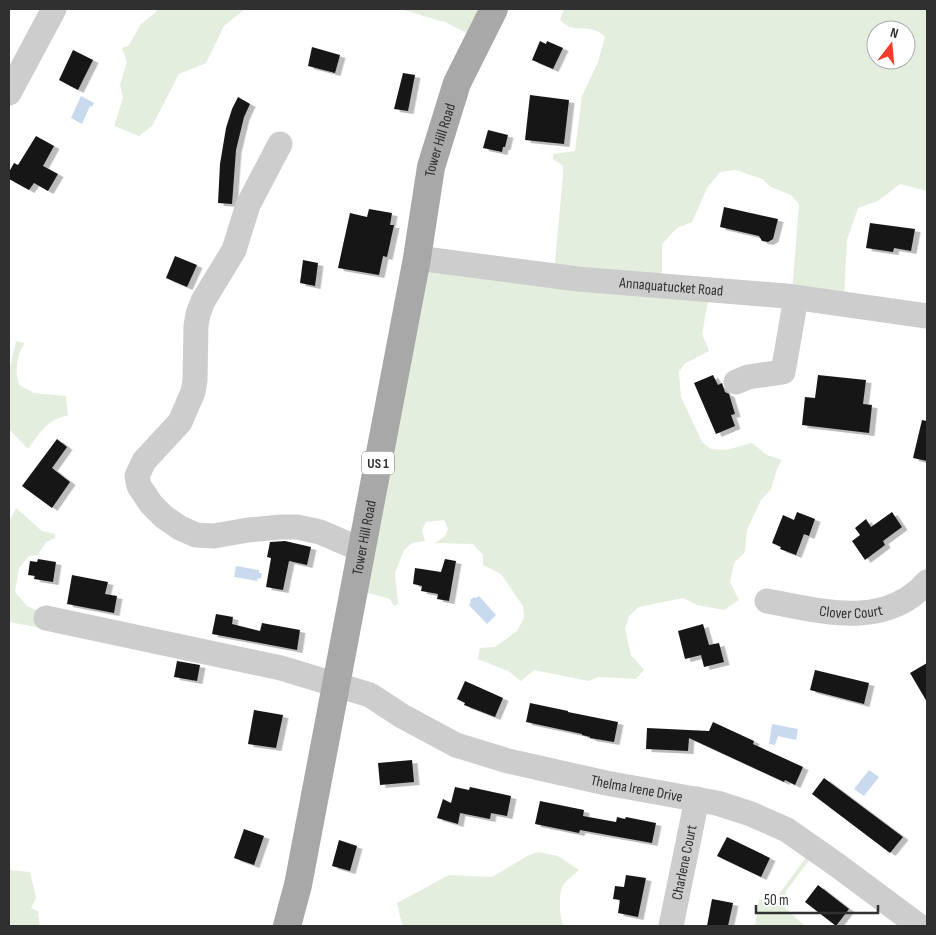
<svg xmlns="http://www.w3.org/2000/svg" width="936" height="935" viewBox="0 0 936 935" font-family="'Sofia Sans Condensed',sans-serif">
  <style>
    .green { fill: #e4eede; fill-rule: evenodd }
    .water { fill: #c9daef }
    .building { fill: #171717; filter: url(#shadow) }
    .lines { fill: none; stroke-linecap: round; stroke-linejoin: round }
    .minor { stroke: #cdcdcd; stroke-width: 25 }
    .major { stroke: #a8a8a8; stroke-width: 28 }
    .labels { text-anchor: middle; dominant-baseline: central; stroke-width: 5; stroke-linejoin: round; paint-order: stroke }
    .shield { fill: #fff; stroke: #6e6e6e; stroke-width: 1 }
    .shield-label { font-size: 14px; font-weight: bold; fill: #303030 }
    .street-label { font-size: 15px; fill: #303030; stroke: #fff }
  </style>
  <defs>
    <filter id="shadow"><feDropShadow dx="5.5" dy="3" stdDeviation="0" flood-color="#0004"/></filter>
  </defs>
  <rect width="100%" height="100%" fill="#fff"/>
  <g class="green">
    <polygon points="157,9 245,9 224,26 206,63 179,74 152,126 139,136 114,126 123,98 120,85 127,62 122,48 129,45 141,24 156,12"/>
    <polygon points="401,9 493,9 477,38 443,21 440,21"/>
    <path d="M564,9H927V191L900,184L878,201L858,208L847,240L844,299L792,293L799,204L791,195L771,187L762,179L736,170L720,172L707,188L692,222L677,228L662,244V278L710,291L702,334L709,351L684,364L679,372L681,397L702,442L711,449L726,450L752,443L767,455L782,460L777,469L771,489L761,500L747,530L745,552L734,563L730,582L739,600L724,610L697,605L683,598L639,607L629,616L625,629L631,655L644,670L636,679L599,677L588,681L534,670L521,681L508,671L478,659L480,648L495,647L517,631L524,618L523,606L501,574L483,565V555L473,544L435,543L445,536L448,529L444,520L426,522L422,530L425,541L412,543L404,550L395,573L398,604L394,606L390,599L354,589L416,260L554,274L563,175V166L553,159V154L575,151L582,96L598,62L605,37C602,34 598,31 594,30C580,26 573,33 560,20ZM876,30H906V60H876Z"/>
    <path d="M16,341L25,343C16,354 15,372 19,385L34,393L66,396L68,416C49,417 39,434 28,449L9,429V371Z"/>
    <polygon points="16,508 42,531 55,534 55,538 46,542 38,555 29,556 19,568 15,592 27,606 68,625 52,630 9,622 9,522"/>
    <polygon points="813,848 816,851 786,891 786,909 805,926 755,926 759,900 777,897"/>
    <path d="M538,852L558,856L579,870C574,875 565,881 562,887C559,895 559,919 564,926H404L402,924L397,903L449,875L492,877L527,856Z"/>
    <polygon points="9,870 30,872 36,898 31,908 39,912 38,914 40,926 9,926"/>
  </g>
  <g class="water">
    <polygon points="81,96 94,103 92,107 90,106 82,124 71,118"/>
    <polygon points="236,566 259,570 259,573 262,573 261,579 258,578 257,581 234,577"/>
    <polygon points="479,596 496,615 487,624 469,605 471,602 470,600 474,597 476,598"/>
    <polygon points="772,724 798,729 796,740 778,736 775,745 769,744"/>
    <polygon points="869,770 879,777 864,796 854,789"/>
  </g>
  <g class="building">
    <polygon points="540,41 546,44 547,41 563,48 553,69 532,60"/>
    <polygon points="312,47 340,55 335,73 308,66"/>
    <polygon points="73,50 93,60 78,90 59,80"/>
    <polygon points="403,73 415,75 408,111 394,109"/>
    <polygon points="530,95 569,100 564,144 525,140"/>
    <polygon points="238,97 250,104 244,117 236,150 232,204 218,203 220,164 226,128 232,109"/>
    <polygon points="488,130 508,135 505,147 503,147 502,152 483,148"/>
    <polygon points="36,136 54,146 43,166 58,174 48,191 34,183 29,190 9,179 9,172 14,163 18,165"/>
    <polygon points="724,207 778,219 773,239 768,242 762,241 759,236 720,227"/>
    <polygon points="369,209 392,213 390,225 394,225 387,257 383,256 379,275 338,268 350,213 367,217"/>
    <polygon points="870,223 915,229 911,251 894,248 893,252 866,248"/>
    <polygon points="175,256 197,265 187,287 166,278"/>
    <polygon points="303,260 318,263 315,286 300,283"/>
    <polygon points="713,375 718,385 722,383 725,392 729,394 735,414 731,415 735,426 716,434 694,383"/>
    <polygon points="818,375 866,380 863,404 872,405 869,433 802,425 805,397 815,398"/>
    <polygon points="922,420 927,421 927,461 913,458"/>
    <polygon points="57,439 67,447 52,468 70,482 52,508 22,486"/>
    <polygon points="797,512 815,519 809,536 804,534 796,555 780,549 781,547 772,543 783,515 794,520"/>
    <polygon points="892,512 902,527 883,541 885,545 865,560 852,541 860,535 855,528 866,519 871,527"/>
    <polygon points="285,541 311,547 307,565 289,561 283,590 266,587 271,558 267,557 270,542"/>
    <polygon points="38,559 56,562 53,582 34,579 35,576 28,575 30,561 37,562"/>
    <polygon points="445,559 456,561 449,601 437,599 438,594 421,591 422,586 413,584 415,568 441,572"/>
    <polygon points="72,575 108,582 105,594 117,596 114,613 67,604"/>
    <polygon points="216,614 233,617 232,624 260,631 262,623 300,630 297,650 212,634"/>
    <polygon points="703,624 709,645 719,643 724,662 704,667 701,655 685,659 678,631"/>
    <polygon points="177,661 200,665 197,681 174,677"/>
    <polygon points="927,663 927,702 910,673"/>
    <polygon points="815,670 869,683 864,704 810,690"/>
    <polygon points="465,681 503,698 495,717 464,705 465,703 457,699"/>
    <polygon points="530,703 568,711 568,712 618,722 614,742 590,738 590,737 582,735 582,734 526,722"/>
    <polygon points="254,710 283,715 276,748 248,744"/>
    <polygon points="713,722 754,741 753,744 803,767 795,785 785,780 784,782 689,738 688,751 646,749 647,728 709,731"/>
    <polygon points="412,760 414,782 380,785 378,763"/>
    <polygon points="824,778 903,837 890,853 812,794"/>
    <polygon points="455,787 469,790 470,787 511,796 507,816 491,813 490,819 460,813 458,824 437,818 443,799 451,803"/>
    <polygon points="540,801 584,810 583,816 616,822 617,817 625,819 626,817 656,823 652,843 580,830 579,833 535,824"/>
    <polygon points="244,829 264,836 254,865 234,858"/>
    <polygon points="727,837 770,858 761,877 717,856"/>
    <polygon points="339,840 357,846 350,871 332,866"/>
    <polygon points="626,875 646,878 638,917 618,913 620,900 613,899 615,886 624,887"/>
    <polygon points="818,885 849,909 836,926 805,902"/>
    <polygon points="712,899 733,903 728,926 707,926"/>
  </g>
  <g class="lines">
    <g class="minor">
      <polyline points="9,93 54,9"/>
      <polyline points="280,144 248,205 234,250 203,301 198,314 196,326 195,380 193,392 180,422 144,461 137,476 139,486 151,504 164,517 180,528 196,535 214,536 248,530 281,527 297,527 320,532 362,550"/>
      <path id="s1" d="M417,258L578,279L786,296L927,316"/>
      <polyline points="736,382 748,377 783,372 796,298"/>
      <path id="s2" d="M767,601C822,611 884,630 927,582"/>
      <path id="s3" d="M46,618L281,668L370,695L402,716L456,745L508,761L606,783L717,803L751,814L787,830L837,865L919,926"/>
      <path id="s4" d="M671,926L697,799"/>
    </g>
    <path class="major" id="s5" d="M287,926L298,885L417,258L431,167L457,83L494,9"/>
  </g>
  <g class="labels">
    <rect class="shield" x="362" y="451.5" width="32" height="23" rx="4"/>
    <g class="shield-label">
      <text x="378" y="463">US 1</text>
    </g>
    <g class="street-label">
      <text stroke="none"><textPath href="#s5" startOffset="801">Tower Hill Road</textPath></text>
      <text stroke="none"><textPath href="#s1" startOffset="256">Annaquatucket Road</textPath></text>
      <text stroke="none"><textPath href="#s5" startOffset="396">Tower Hill Road</textPath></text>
      <text stroke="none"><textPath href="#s2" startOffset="85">Clover Court</textPath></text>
      <text stroke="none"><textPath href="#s3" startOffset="619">Thelma Irene Drive</textPath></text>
      <text stroke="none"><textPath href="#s4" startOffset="65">Charlene Court</textPath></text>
    </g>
  </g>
  <rect width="936" height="935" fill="none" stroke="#303030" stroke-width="20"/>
  <g transform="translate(891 45) rotate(16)"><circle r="24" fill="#ffffff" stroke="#acacac"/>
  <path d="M0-4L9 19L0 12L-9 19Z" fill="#ef3c2b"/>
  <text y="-8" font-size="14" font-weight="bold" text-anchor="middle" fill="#303030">N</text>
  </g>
  <path d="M756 905v8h122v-8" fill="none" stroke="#303030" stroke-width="2.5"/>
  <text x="764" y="905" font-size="15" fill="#303030" stroke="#ffffff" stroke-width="4" paint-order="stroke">50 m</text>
</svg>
